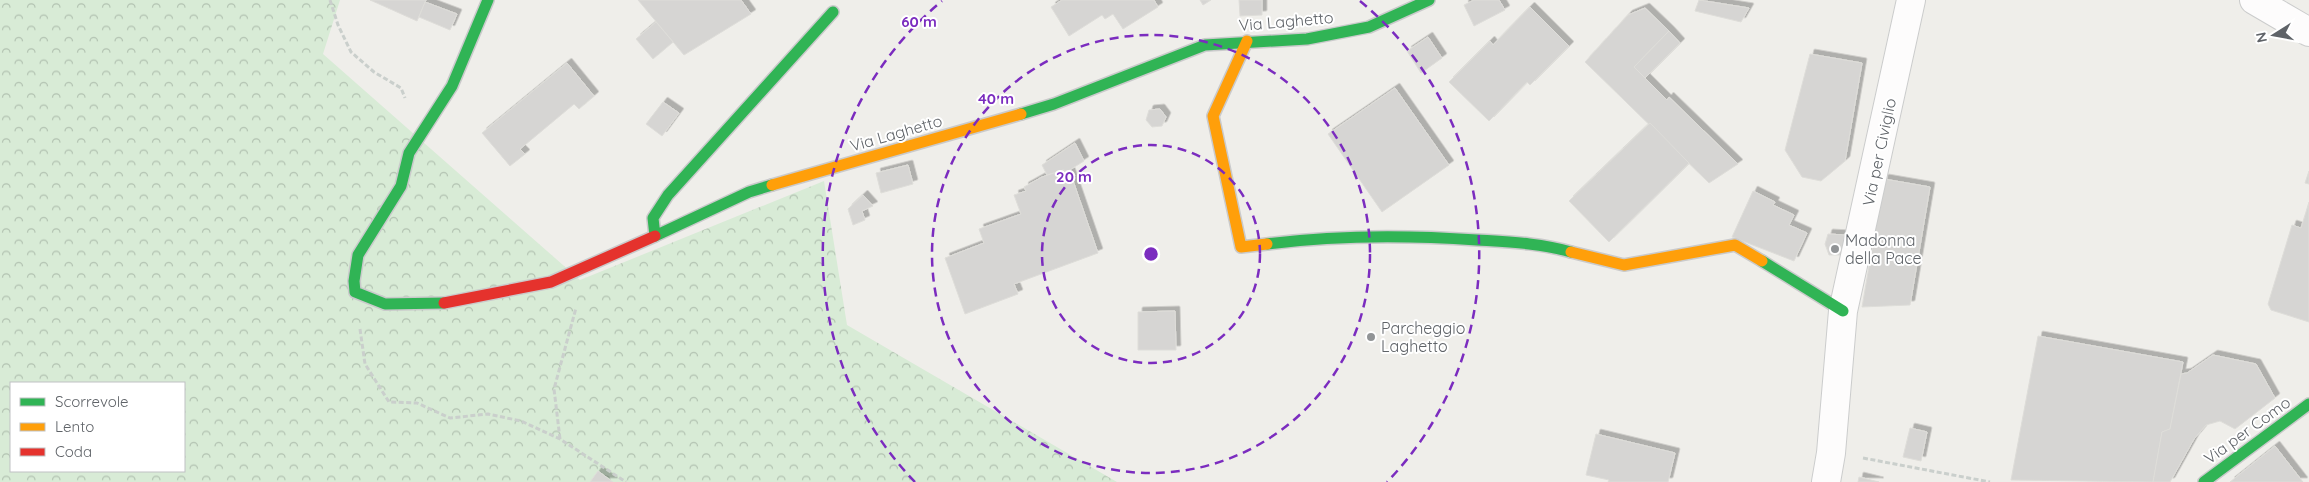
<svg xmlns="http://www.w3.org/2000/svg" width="2309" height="482" viewBox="0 0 2309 482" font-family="Quicksand,sans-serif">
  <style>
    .forest { fill: url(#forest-crowns); fill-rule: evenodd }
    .building { fill: #d6d5d3; stroke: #deddd9; filter: url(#shadow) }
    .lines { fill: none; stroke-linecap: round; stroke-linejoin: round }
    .street-casing { stroke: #cbcccc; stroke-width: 30 }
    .fast-casing { stroke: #cacacb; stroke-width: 14 }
    .slow-casing { stroke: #cacacb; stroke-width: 14 }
    .jam-casing { stroke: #cacacb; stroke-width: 14 }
    .path { stroke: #cacfcc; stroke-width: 3; stroke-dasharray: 5 2.5; stroke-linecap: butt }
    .street { stroke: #fdfcfc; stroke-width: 28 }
    .fast { stroke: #30b455; stroke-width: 11 }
    .slow { stroke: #ff9f0a; stroke-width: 11 }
    .jam { stroke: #e5322d; stroke-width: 11 }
    .ring { fill: none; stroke: #7b2cbf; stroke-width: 2.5; stroke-dasharray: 9 6 }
    .poi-dot { fill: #919496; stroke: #fff; stroke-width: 2 }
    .labels { text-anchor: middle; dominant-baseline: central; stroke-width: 4; stroke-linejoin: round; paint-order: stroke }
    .street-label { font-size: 16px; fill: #5f6368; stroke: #fff }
    .poi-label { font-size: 16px; fill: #5f6368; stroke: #fff; text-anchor: start }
    .centre { fill: #7b2cbf; stroke: #fff; stroke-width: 2.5 }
    .ring-label { font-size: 15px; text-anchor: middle; font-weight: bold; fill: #7b2cbf; stroke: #fff; stroke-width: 4; stroke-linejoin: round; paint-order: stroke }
  </style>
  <defs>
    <pattern id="forest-crowns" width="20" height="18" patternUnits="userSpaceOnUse" patternTransform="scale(1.25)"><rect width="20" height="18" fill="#d8ebd6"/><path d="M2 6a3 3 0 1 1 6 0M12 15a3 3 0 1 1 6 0" fill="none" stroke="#b2c2b1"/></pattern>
    <filter id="shadow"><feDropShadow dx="4.5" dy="-4.5" stdDeviation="0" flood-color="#0004"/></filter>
  </defs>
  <rect width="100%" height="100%" fill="#efeeea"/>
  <path class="forest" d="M0,0H340L323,54L580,280L824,181L847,325L1117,482H0ZM11,383H184V471H11Z"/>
  <g class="building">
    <polygon points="370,0 426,0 417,21"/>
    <polygon points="638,0 741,0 751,14 684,55"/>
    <polygon points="1062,0 1154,0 1158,7 1123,29 1113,14 1105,19 1102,15 1069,36 1051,7"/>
    <polygon points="1200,0 1211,0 1203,5"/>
    <polygon points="1239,0 1262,0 1262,15 1240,16"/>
    <polygon points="1474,0 1499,0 1505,10 1474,26 1464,5"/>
    <polygon points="1699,0 1749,8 1741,22 1695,11"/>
    <polygon points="425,2 457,14 450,30 419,17"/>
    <polygon points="1530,7 1569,46 1530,85 1527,82 1489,121 1449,82 1490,41 1493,45"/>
    <polygon points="1645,8 1669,31 1634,67 1667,100 1669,97 1738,164 1709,183 1585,62 1628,15"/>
    <polygon points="656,22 673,42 653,59 636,39"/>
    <polygon points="1669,31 1680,43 1645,78 1634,67"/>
    <polygon points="1428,37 1442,58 1421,73 1407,51"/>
    <polygon points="1810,54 1862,63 1845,161 1821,181 1802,177 1785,150"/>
    <polygon points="567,63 594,96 579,109 574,104 520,149 525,154 510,166 482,133"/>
    <polygon points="1395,88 1449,165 1382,212 1328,134"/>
    <polygon points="663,102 679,113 662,136 646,124"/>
    <polygon points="1160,109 1166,117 1162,126 1152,127 1146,120 1149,110"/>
    <polygon points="1650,123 1689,163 1609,242 1569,201"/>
    <polygon points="1075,143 1084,161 1068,171 1063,170 1047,175 1042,165"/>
    <polygon points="908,165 913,184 881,193 876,173"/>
    <polygon points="1063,170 1070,172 1098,253 1014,284 1018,294 965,314 945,258 984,243 979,229 1021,214 1014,195 1026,191 1024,187 1042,177"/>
    <polygon points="2309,171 2309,184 2305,183"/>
    <polygon points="1884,179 1930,187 1910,305 1862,307"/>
    <polygon points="1753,191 1775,202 1773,205 1794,215 1789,225 1807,233 1794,261 1732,237"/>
    <polygon points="863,195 873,206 862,211 865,220 853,225 848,209"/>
    <polygon points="2309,202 2309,322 2271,310 2268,304 2292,225 2301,228"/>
    <polygon points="1828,234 1845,235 1842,255 1829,255 1825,244"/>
    <polygon points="1175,311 1176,350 1138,350 1138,312"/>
    <polygon points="2038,336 2183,362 2170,429 2162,432 2153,482 2011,480"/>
    <polygon points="2213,355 2256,364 2275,398 2235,429 2220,421 2206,425 2194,439 2170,482 2153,482 2162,432 2170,429 2181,374 2187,373"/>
    <polygon points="1910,428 1927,432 1921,461 1903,457"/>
    <polygon points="1596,434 1675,453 1668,482 1608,482 1609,480 1586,475"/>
    <polygon points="2275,446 2303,482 2230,482"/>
    <polygon points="598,471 613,482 590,482"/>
    <polygon points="1859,477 1879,482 1858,482"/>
  </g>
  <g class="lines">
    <g class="street-casing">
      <g id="street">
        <polyline points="2254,0 2309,32"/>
        <polyline points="1826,482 1831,453 1843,311 1911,0"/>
      </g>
    </g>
    <g class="fast-casing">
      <g id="fast">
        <polyline points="1021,114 1054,104 1205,45 1307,39 1369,27 1429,0"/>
        <polyline points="772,185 749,192 655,236 653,218 668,195 833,12"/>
        <path d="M1267,244C1336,235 1407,235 1477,240C1509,242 1540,243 1571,252"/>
        <polyline points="1762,261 1843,311"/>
        <polyline points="444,303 385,304 355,292 354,281 358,255 401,186 409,153 452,86 488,0"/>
        <polyline points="2204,482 2309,404"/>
      </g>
    </g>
    <g class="slow-casing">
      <g id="slow">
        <polyline points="1247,41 1213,116 1241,247 1267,244"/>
        <polyline points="772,185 1021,114"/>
        <polyline points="1571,252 1624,265 1735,245 1762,261"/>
      </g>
    </g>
    <g class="jam-casing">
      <polyline id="jam" points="444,303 551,282 655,236"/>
    </g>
    <g class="path">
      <polyline points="330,0 338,25 351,52 374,72 401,88 405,98"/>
      <polyline points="360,329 365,364 389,402 417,403 450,418 488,414 521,421 560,439 626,482"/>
      <polyline points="560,439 554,389 576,308"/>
      <polyline points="1863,458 1990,482"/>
    </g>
    <use href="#street" class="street"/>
    <use href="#fast" class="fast"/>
    <use href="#slow" class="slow"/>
    <use href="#jam" class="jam"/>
  </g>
  <g class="ring">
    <circle cx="1151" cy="254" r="109"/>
    <circle cx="1151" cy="254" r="219"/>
    <path d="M915 482A328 328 0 0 1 942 1M1360 1A328 328 0 0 1 1387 482"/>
  </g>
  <g class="poi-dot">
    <circle cx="1835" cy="249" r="5"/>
    <circle cx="1371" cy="337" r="5"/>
  </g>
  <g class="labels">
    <g class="street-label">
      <text transform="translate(1286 21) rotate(-5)">Via Laghetto</text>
      <text transform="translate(896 133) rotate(-16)">Via Laghetto</text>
      <text transform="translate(1879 152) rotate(-78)">Via per Civiglio</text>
      <text transform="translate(2247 430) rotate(-36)">Via per Como</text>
    </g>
    <g class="poi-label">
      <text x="1845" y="240">Madonna<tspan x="1845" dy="18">della Pace</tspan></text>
      <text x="1381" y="328">Parcheggio<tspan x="1381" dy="18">Laghetto</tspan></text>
    </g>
  </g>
  <circle cx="1151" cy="254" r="8" class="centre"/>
  <g class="ring-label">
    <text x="919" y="27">60 m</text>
    <text x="996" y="104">40 m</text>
    <text x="1074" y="182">20 m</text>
  </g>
  <rect x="10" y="382" width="175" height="90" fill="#ffffff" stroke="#bfc1c3"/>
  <rect x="20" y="398" width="25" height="8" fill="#30b455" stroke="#bfc1c3"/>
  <text x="55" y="407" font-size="15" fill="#5f6368">Scorrevole</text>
  <rect x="20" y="423" width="25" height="8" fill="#ff9f0a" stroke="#bfc1c3"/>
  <text x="55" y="432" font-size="15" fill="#5f6368">Lento</text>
  <rect x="20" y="448" width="25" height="8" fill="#e5322d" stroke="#bfc1c3"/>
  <text x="55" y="457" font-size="15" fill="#5f6368">Coda</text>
  <g transform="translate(2274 35) rotate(259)" stroke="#ffffff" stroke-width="4" paint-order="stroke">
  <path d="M0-4L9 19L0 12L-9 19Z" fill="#5f6368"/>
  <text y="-8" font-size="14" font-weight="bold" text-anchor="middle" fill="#5f6368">N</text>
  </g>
</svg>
